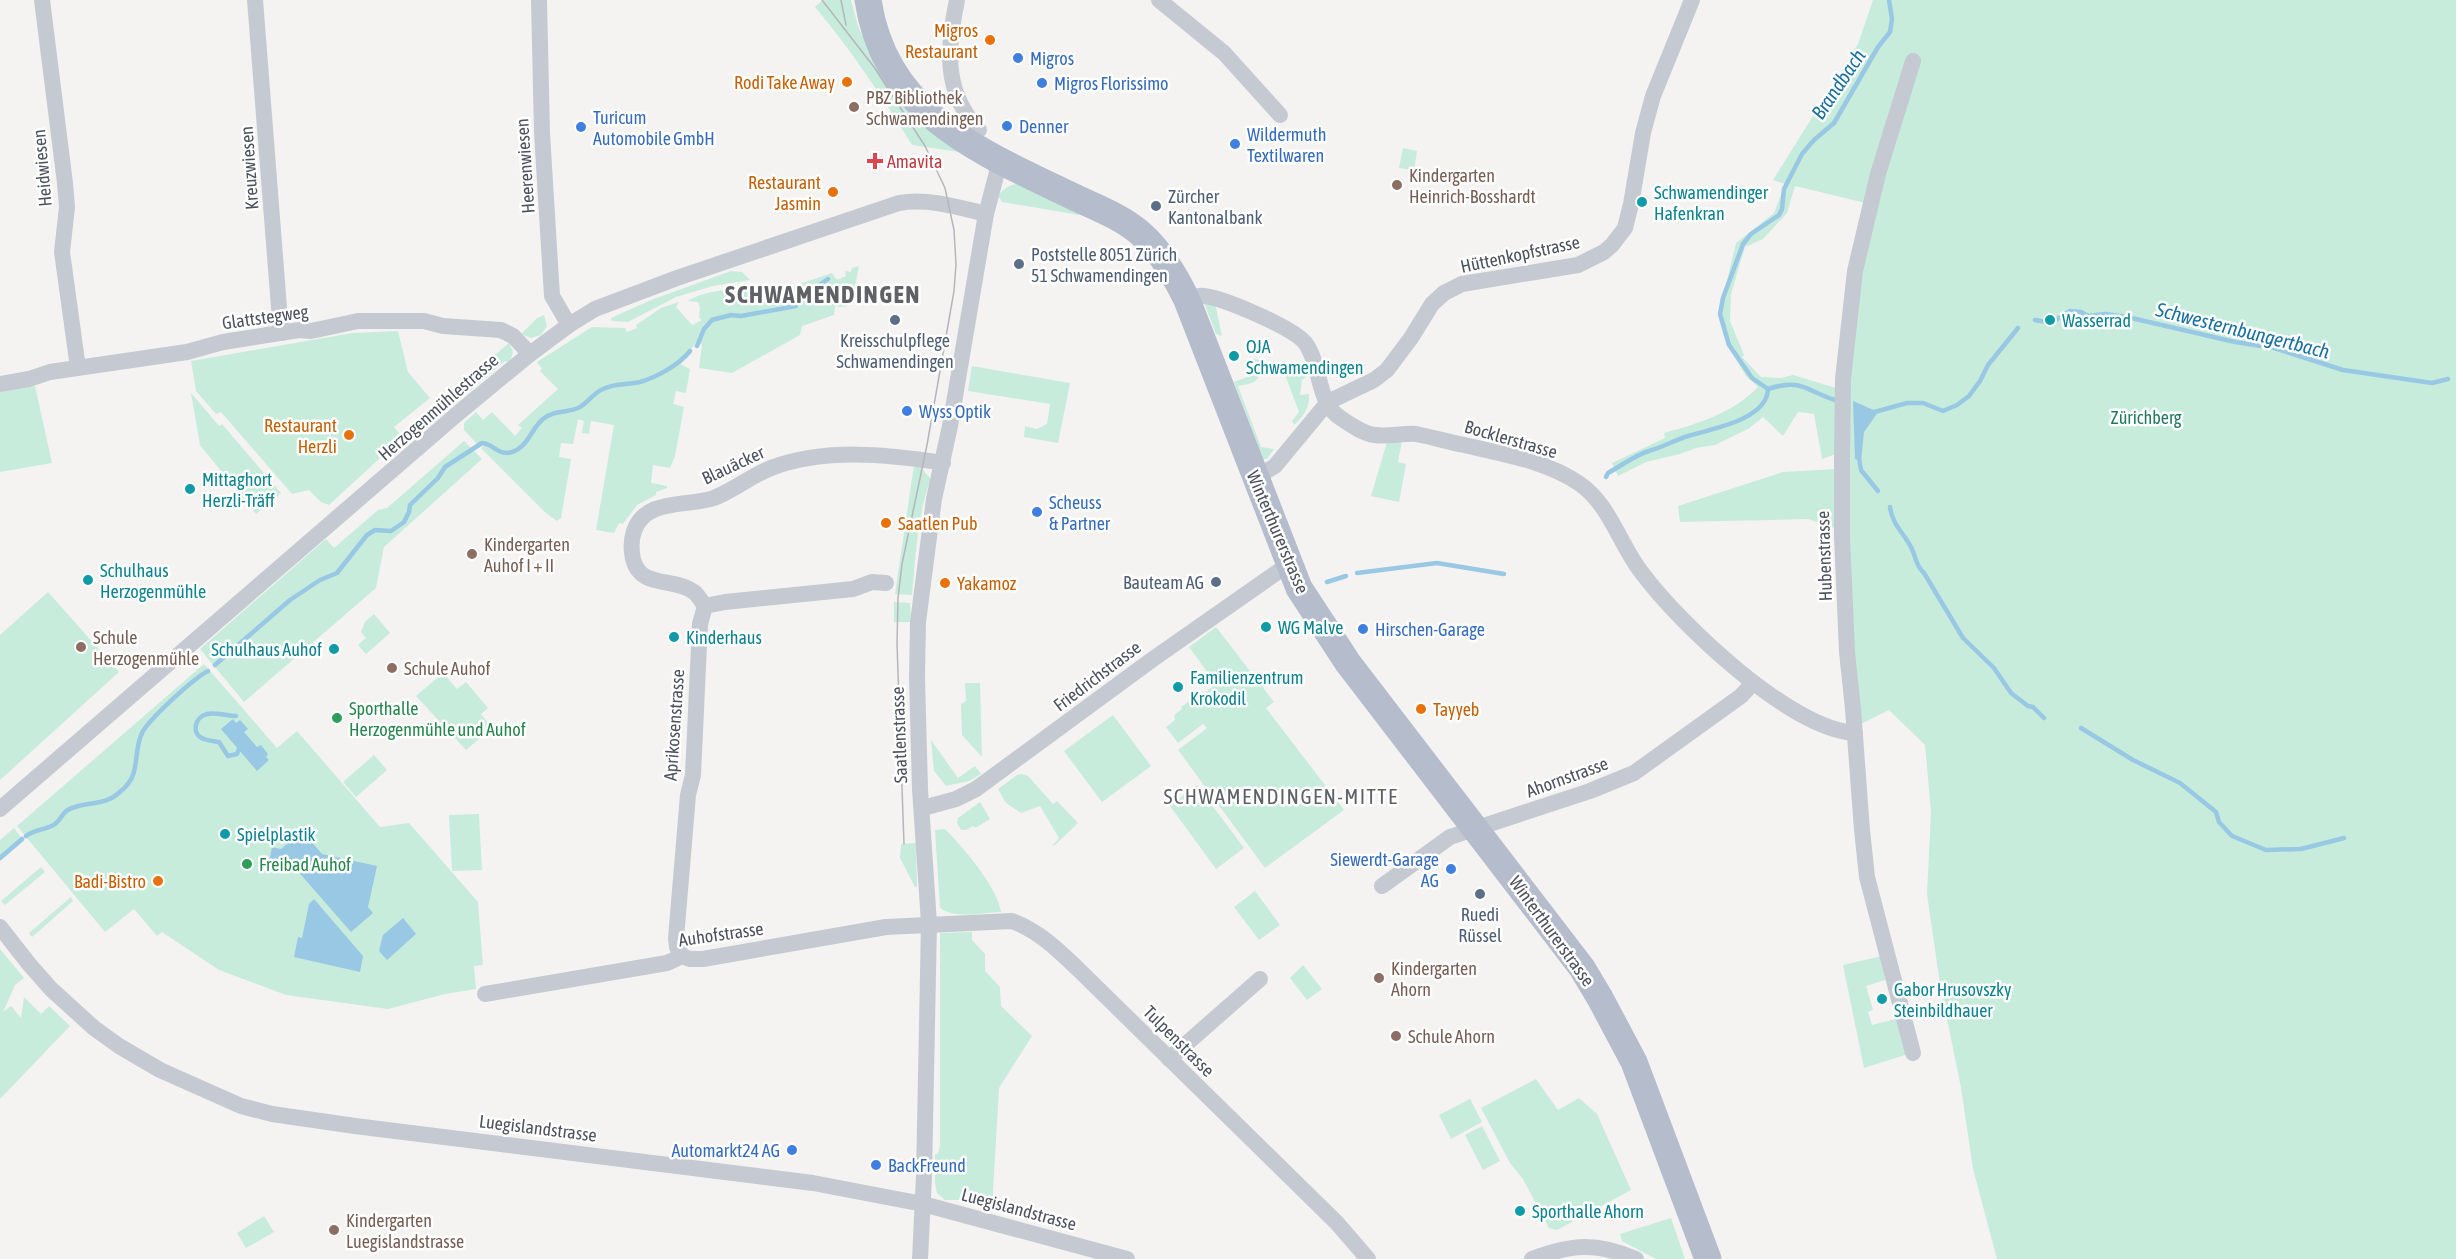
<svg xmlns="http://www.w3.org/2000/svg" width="2456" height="1259" viewBox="0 0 2456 1259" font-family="'Asap Condensed',sans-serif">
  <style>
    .green { fill: #c7ecdb; fill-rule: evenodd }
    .water { fill: #98c8e4 }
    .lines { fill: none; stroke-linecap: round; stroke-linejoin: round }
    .stream { stroke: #98c8e4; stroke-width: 4.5 }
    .street { stroke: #c5cad2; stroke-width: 16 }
    .primary { stroke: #b5bdcd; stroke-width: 27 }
    .tram { stroke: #b5b6bc; stroke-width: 1.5 }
    .food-dot { fill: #e8710a; stroke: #fff; stroke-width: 2 }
    .shop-dot { fill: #3f7fe0; stroke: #fff; stroke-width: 2 }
    .education-dot { fill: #8d6e63; stroke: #fff; stroke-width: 2 }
    .health-dot { fill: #e0444e; stroke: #fff; stroke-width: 2 }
    .culture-dot { fill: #0f9aa8; stroke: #fff; stroke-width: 2 }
    .service-dot { fill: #5c6f8a; stroke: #fff; stroke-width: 2 }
    .leisure-dot { fill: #2e9e5b; stroke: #fff; stroke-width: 2 }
    .labels { text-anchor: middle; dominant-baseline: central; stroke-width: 5; stroke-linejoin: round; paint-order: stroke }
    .food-label { font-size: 18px; fill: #c56008; stroke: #fff; text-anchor: end }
    .shop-label { font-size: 18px; fill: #366cbe; stroke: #fff; text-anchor: start }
    .education-label { font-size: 18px; fill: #785e54; stroke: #fff; text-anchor: start }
    .health-label { font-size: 18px; fill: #be3a42; stroke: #fff; text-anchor: start }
    .street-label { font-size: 18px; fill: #4c525e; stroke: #fff }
    .culture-label { font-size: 18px; fill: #0d838f; stroke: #fff; text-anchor: start }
    .service-label { font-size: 18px; fill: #4e5e75; stroke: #fff; text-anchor: start }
    .park-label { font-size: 18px; fill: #227a5c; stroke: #fff }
    .leisure-label { font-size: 18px; fill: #27864d; stroke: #fff; text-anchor: start }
    .water-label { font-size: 20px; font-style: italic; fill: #1b6fa1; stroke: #fff }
    .quarter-label { font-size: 21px; letter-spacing: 1.5px; fill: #5f6166; stroke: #fff }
    .district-label { font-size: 24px; font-weight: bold; letter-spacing: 1.5px; fill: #5f6166; stroke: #fff }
  </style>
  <rect width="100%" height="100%" fill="#f4f3f2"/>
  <g class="green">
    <path d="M823,0H851L858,26L870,53L962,150L959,152L912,145C882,96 851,50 815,7Z"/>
    <path d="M1873,0H2456V1259H1997L1973,1169L1961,1088L1940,984L1927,894L1931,812L1925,745L1889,710L1859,725L1846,532L1808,519L1680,522L1678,506L1783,472L1836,469V454L1822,459L1814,414L1798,412L1783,436L1763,417L1748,429L1715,445L1696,448L1680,454L1646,462L1618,476L1612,463L1665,438L1664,433C1697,424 1733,413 1758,387L1746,376L1735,358L1723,334L1720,310L1736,243L1774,213L1785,184L1773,180L1858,44ZM1795,186L1870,204L1836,388L1793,375L1781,378L1761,377L1742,357L1744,355L1730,321L1731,294L1745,247L1763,239L1787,213Z"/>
    <polygon points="1403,148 1417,151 1414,170 1399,168"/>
    <path d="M1017,184L1080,212L1079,215L1002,202L998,196C1003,189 1009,185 1017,184Z"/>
    <path d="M859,266L851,305L843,307L835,306L834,315L802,326L800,335L732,373L699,368L702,345L697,342C684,358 657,379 636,382C625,383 615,382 604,387C593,391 588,401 578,407C570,411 560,409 551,413C522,425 529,470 487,442L477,444L464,430V423L476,412L483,420L492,412L515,436L522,428L518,425L558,389L540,371L542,369L537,362L592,327L625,328L627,332L637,328L636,325L661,308L679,302L676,307L692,325L702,320L699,317L700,308L698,302L688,301C702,291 729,289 747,290L752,305L774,296L773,293L832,273L837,280L846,276L845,271L851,272L852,268Z"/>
    <polygon points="731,271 742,272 750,280 713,286 676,297 628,322 612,321 611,318 651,300"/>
    <polygon points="1203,300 1215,303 1222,336 1216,334"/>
    <polygon points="544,315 547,326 541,335 531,338 521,334 537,318"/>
    <polygon points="398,331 408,372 430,398 394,427 403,437 329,505 321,502 309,490 292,494 221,412 216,414 196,391 191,361 353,333"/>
    <polygon points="509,343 513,352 510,363 505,361 454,405 448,398 449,394"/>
    <path d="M1253,359L1259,360C1264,380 1255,384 1238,386L1261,447L1274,449L1267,459H1263L1234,382L1255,374Z"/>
    <polygon points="680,364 690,369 686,393 676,391 673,404 684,407 675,456 670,468 653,465 651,483 667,486 667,488 656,492 656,495 637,505 623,524 619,523 614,533 596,530 614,425 591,421 589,434 582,433 584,421 578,419 573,444 561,443 559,457 571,459 561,518 557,521 546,513 481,448 485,445 501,454 512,454 526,444 540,424 549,416 579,409 595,394 606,389 643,382"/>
    <polygon points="972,366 1070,383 1058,443 1024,437 1025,426 1037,429 1047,424 1050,404 968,391"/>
    <path d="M1302,367L1307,376L1302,380L1300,395L1309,394C1310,408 1303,417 1294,425L1292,421L1299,412L1284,372L1286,371L1289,375Z"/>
    <polygon points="35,386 52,463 0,472 0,392"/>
    <polygon points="191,393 219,426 222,424 281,493 256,514 200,445"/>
    <polygon points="436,405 440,405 446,412 428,428 422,421 422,417"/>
    <polygon points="464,441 482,459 384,547 376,588 244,702 200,649 326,539 334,548 378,510 387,508"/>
    <polygon points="1402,441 1398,462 1406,464 1399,502 1371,496 1387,442"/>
    <path d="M914,465L921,468L931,479C918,509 915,562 912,595L895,594Z"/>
    <polygon points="48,592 119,672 0,780 0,635"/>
    <polygon points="894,602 910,603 911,622 894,622"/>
    <polygon points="374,614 390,633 366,654 358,645 366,638 361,632 365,622"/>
    <polygon points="1216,627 1274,702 1266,708 1344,810 1265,868 1178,750 1207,728 1203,724 1178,743 1166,727 1175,720 1174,715 1182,709 1181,707 1188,702 1190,705 1216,684 1189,647"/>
    <polygon points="204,664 277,748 297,731 380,827 409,823 478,902 483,965 474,966 476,989 445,994 388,1009 286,995 219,970 162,932 157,936 134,909 105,932 17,826"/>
    <polygon points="443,673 457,689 466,682 488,708 481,714 492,728 466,750 416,696"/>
    <polygon points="965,683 980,683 982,757 962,735 961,704 966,701"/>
    <polygon points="1113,715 1151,766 1102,802 1064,751"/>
    <polygon points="931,740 958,778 975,766 981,774 969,781 946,786 934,771"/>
    <polygon points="374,755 387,770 356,797 343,782"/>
    <polygon points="1022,774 1028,776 1053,804 1057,801 1078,823 1054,846 1053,845 1059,838 1040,806 1021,813 1006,803 998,789 1017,775"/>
    <polygon points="1197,785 1244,848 1216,869 1170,806"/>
    <polygon points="980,802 990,819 975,828 973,826 966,830 961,830 957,823 958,818"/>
    <polygon points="479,814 482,870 452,871 449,815"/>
    <polygon points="14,828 24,841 0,861 0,840"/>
    <path d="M945,829C963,847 998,888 1001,912C983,913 955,919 940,908L935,830Z"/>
    <polygon points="916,843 917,887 915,887 900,858 901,844"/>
    <polygon points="41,867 45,872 5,905 1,901"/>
    <polygon points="1255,891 1280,925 1259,940 1234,907"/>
    <polygon points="71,897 73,901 32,937 29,933"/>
    <polygon points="972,932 972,940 985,954 985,971 1000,987 1001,1006 1032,1036 999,1088 992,1209 962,1200 945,1200 937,1193 935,1183 935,1154 938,1154 940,1145 940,933"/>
    <polygon points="0,949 24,978 15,985 3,1012 11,1006 21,1018 24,997 41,1014 49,1006 70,1026 0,1099"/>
    <polygon points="1882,956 1888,979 1866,986 1873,1010 1868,1012 1872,1025 1899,1018 1908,1054 1864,1068 1843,965"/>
    <polygon points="1303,965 1322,989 1307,1000 1290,978"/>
    <polygon points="1536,1079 1558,1110 1579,1098 1597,1114 1631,1190 1557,1230 1549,1228 1523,1179 1510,1163 1481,1108"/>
    <polygon points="1470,1099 1482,1122 1451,1139 1439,1115"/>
    <polygon points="1482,1126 1500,1161 1483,1170 1465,1135"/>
    <polygon points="264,1216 274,1232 246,1248 237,1233"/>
    <polygon points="1671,1218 1685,1259 1656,1259 1622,1241 1620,1234"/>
  </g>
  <g class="water">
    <polygon points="1853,401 1876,411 1876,415 1864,432 1861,461 1855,459"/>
    <polygon points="233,719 236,723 240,720 248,729 244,732 257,747 261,745 268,754 266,757 269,760 257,771 221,729"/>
    <polygon points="302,831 322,854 377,866 368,907 373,913 351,932 296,869 269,863 272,847 281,849"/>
    <polygon points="314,899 363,956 360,972 294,957 298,937 302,938 309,904"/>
    <polygon points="403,918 416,934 387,960 379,951 383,935"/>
  </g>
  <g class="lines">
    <g class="stream">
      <polyline points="802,297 828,279"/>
      <polyline points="2035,320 2051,323 2070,311 2081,312 2088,316 2105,314 2127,317 2235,342 2274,348 2343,370 2432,383 2448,379"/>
      <polyline points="697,346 704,329 712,320 731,315 741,316 796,306"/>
      <polyline points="1768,389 1752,378 1729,345 1720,314 1723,298 1743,244 1751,234 1779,215 1782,209 1784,189 1802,154 1814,140 1834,123 1878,47 1890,32 1892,19 1889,0"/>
      <path d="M1768,389C1802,378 1806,391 1835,400"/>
      <polyline points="1871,413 1907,403 1923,403 1943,411 1957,405 1969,396 1980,381 1988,365 2018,328"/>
      <polyline points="1859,458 1861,470 1878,491"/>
      <path d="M1606,477L1608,473C1621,466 1635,455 1649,451C1663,447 1675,440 1688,436C1711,429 1767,420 1768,389"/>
      <path d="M1890,507C1892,524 1903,532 1911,547C1916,556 1915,565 1924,573L1963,638L1994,668L2011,693L2028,706L2033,707L2044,718"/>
      <polyline points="1357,573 1437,563 1504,574"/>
      <polyline points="1327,582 1346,576"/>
      <path d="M215,665L290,600L320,580L337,573L367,535L375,530L391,531L404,522L409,512L410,505L438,478L445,467L482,443C494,444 498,456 512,452C528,447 531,429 543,419C554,410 566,413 578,408C586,405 593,393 603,389C615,383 627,385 640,382C657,377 679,365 690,351"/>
      <path d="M236,716C228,716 215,712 207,714C194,717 191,735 204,739C209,741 214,741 219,742L228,756L237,754L240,746"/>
      <polyline points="2081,728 2133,760 2180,783 2216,812 2219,822 2232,836 2266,850 2301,849 2344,838"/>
      <path d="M26,836C35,829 47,830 55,824C64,817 61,811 75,807C93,801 105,806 121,791C142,774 132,755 142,733C149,719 194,678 208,671"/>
      <polyline points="0,858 22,839"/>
    </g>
    <g class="street">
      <polyline points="42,0 65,183 67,207 62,252 78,368"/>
      <polyline points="255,0 281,333"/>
      <polyline points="539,0 542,133 552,296 569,325"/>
      <path d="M957,0C947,48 943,92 979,130"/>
      <polyline points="1159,0 1224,53 1280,115"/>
      <path d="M1187,300C1192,298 1198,295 1204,296C1223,298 1295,328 1306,344C1322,367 1316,403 1342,419C1351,425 1364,434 1375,435C1388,437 1402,433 1416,434C1432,437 1448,442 1464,445C1503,454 1547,461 1580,484C1610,505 1620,545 1642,573C1680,624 1790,729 1855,733"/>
      <polyline points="0,384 29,379 50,372 187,352 223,342 299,330 311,331 358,321 424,321 443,326 501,330 513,336 530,354"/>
      <polyline points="1255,478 1275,466 1328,402 1374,380 1387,370 1411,338 1432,304 1444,293 1462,284 1578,265 1604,252 1612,245 1625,228 1631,204 1643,133 1653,96 1692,0"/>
      <path d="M705,606C702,602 698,595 694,592C674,577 640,589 633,559C631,550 631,540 634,531C645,498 687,507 714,498C734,490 751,476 771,468C824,448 887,454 943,463"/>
      <polyline points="923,808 956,799 976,789 1153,659 1289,564"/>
      <path d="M0,809L456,415L530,354L569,325L595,309L677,278L899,203C929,198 957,207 986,214"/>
      <polyline points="1382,886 1450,837 1590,791 1634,773 1741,696 1753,683"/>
      <polyline points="0,927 29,964 51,989 94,1028 119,1046 160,1070 241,1106 272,1114 355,1126 813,1183 923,1204 1127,1259"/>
      <polyline points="682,956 677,947 676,938 688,795 693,775 700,624 705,606 725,602 853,589 872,582 886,583"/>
      <path d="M485,994L667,963L682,956L690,959H703L886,927L1012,921C1039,931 1058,950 1079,970L1337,1223L1368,1259"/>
      <polyline points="1913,1053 1867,877 1862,830 1853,709 1847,652 1842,536 1842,458 1843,379 1855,271 1878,174 1913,61"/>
      <polyline points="1169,1059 1260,979"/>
      <polyline points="920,1259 924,1176 929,923 920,789 917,677 918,622 934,499 950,426 986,214 1000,161"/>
      <path d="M1532,1259C1572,1244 1596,1242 1636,1259"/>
    </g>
    <path class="primary" d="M868,0C885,114 979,151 1072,196C1095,207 1120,216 1140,233C1160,250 1175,275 1187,300L1299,588L1348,663L1582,968L1600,998L1634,1062L1708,1259"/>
    <g class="tram">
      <polyline points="822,0 874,67 925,146 945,188 954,230 956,264 954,291 927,445 902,564 898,598 897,644 904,844"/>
      <polyline points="841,0 846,25"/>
    </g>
  </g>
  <g class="food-dot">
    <circle cx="990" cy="40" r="6"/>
    <circle cx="847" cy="82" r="6"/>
    <circle cx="833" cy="192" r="6"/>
    <circle cx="349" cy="435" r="6"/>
    <circle cx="886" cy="523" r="6"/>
    <circle cx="945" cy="583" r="6"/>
    <circle cx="1421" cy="709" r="6"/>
    <circle cx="158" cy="881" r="6"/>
  </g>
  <g class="shop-dot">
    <circle cx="1018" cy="58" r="6"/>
    <circle cx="1042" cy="83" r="6"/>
    <circle cx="1007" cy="126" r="6"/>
    <circle cx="581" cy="127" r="6"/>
    <circle cx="1235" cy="144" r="6"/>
    <circle cx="907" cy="411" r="6"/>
    <circle cx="1037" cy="512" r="6"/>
    <circle cx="1363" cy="629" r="6"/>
    <circle cx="1451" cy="869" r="6"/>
    <circle cx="792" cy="1150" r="6"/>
    <circle cx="876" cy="1165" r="6"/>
  </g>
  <g class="education-dot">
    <circle cx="854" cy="107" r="6"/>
    <circle cx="1397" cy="185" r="6"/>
    <circle cx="472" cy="554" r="6"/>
    <circle cx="81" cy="647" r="6"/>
    <circle cx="392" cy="668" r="6"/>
    <circle cx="1379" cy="978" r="6"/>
    <circle cx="1396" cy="1036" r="6"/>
    <circle cx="334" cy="1230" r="6"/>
  </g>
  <path class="health-dot" d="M872 152h6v6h6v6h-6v6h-6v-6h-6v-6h6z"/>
  <g class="culture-dot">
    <circle cx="1642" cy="202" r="6"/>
    <circle cx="2050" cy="320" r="6"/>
    <circle cx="1234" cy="356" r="6"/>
    <circle cx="190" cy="489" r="6"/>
    <circle cx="88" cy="580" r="6"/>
    <circle cx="1266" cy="627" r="6"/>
    <circle cx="674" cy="637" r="6"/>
    <circle cx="334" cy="649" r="6"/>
    <circle cx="1178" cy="687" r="6"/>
    <circle cx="225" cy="834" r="6"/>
    <circle cx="1882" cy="999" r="6"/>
    <circle cx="1520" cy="1211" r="6"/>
  </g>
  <g class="service-dot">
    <circle cx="1156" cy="206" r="6"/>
    <circle cx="1019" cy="264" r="6"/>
    <circle cx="895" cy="320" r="6"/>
    <circle cx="1216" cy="582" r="6"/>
    <circle cx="1480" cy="894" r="6"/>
  </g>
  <g class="leisure-dot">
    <circle cx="337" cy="718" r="6"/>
    <circle cx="247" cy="864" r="6"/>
  </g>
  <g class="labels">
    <g class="food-label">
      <text x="978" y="30">Migros<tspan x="978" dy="21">Restaurant</tspan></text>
      <text x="835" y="82">Rodi Take Away</text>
      <text x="821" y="182">Restaurant<tspan x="821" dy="21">Jasmin</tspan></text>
      <text x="337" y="425">Restaurant<tspan x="337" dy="21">Herzli</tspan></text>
      <text x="898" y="523" text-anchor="start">Saatlen Pub</text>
      <text x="957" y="583" text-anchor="start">Yakamoz</text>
      <text x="1433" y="709" text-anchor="start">Tayyeb</text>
      <text x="146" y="881">Badi-Bistro</text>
    </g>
    <g class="shop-label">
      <text x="1030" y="58">Migros</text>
      <text x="1054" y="83">Migros Florissimo</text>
      <text x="593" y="117">Turicum<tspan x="593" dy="21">Automobile GmbH</tspan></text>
      <text x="1019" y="126">Denner</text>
      <text x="1247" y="134">Wildermuth<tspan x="1247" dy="21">Textilwaren</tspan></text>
      <text x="919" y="411">Wyss Optik</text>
      <text x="1049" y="502">Scheuss<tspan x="1049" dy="21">&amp; Partner</tspan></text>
      <text x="1375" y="629">Hirschen-Garage</text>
      <text x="1439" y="859" text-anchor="end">Siewerdt-Garage<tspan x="1439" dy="21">AG</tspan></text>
      <text x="780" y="1150" text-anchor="end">Automarkt24 AG</text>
      <text x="888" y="1165">BackFreund</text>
    </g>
    <g class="education-label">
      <text x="866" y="97">PBZ Bibliothek<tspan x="866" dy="21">Schwamendingen</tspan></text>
      <text x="1409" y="175">Kindergarten<tspan x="1409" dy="21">Heinrich-Bosshardt</tspan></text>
      <text x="484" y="544">Kindergarten<tspan x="484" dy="21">Auhof I + II</tspan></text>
      <text x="93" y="637">Schule<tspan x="93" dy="21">Herzogenmühle</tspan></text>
      <text x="404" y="668">Schule Auhof</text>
      <text x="1391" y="968">Kindergarten<tspan x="1391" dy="21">Ahorn</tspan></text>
      <text x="1408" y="1036">Schule Ahorn</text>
      <text x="346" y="1220">Kindergarten<tspan x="346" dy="21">Luegislandstrasse</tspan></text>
    </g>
    <g class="health-label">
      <text x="887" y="161">Amavita</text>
    </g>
    <g class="street-label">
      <text transform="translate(525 166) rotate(-94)">Heerenwiesen</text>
      <text transform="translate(42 168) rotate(-95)">Heidwiesen</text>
      <text transform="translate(249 168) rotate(-94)">Kreuzwiesen</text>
      <text transform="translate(1520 254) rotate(-12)">Hüttenkopfstrasse</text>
      <text transform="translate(265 317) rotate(-8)">Glattstegweg</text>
      <text transform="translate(438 407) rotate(-41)">Herzogenmühlestrasse</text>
      <text transform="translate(1511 439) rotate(16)">Bocklerstrasse</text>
      <text transform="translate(733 465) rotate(-25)">Blauäcker</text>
      <text transform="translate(1278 532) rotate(67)">Winterthurerstrasse</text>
      <text transform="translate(1824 556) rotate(-92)">Hubenstrasse</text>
      <text transform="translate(1097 676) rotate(-37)">Friedrichstrasse</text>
      <text transform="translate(674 725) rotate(-86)">Aprikosenstrasse</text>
      <text transform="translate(899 735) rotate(-92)">Saatlenstrasse</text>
      <text transform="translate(1567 777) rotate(-20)">Ahornstrasse</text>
      <text transform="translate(1552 931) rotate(54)">Winterthurerstrasse</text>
      <text transform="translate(721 934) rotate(-8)">Auhofstrasse</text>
      <text transform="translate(1179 1041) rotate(45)">Tulpenstrasse</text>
      <text transform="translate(538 1128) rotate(7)">Luegislandstrasse</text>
      <text transform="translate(1019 1209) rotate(15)">Luegislandstrasse</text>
    </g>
    <g class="culture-label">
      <text x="1654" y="192">Schwamendinger<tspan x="1654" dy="21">Hafenkran</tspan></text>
      <text x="2062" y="320">Wasserrad</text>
      <text x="1246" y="346">OJA<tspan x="1246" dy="21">Schwamendingen</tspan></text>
      <text x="202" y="479">Mittaghort<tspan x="202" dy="21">Herzli-Träff</tspan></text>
      <text x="100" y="570">Schulhaus<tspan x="100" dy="21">Herzogenmühle</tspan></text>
      <text x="1278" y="627">WG Malve</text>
      <text x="686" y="637">Kinderhaus</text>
      <text x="322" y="649" text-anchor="end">Schulhaus Auhof</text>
      <text x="1190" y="677">Familienzentrum<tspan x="1190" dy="21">Krokodil</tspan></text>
      <text x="237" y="834">Spielplastik</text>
      <text x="1894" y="989">Gabor Hrusovszky<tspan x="1894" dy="21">Steinbildhauer</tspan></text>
      <text x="1532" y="1211">Sporthalle Ahorn</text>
    </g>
    <g class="service-label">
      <text x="1168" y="196">Zürcher<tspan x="1168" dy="21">Kantonalbank</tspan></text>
      <text x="1031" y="254">Poststelle 8051 Zürich<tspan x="1031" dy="21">51 Schwamendingen</tspan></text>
      <text x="895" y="340" text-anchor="middle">Kreisschulpflege<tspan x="895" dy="21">Schwamendingen</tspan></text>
      <text x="1204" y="582" text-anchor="end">Bauteam AG</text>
      <text x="1480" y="914" text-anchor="middle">Ruedi<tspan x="1480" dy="21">Rüssel</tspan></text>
    </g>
    <g class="park-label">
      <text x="2146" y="417">Zürichberg</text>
    </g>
    <g class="leisure-label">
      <text x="349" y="708">Sporthalle<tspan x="349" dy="21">Herzogenmühle und Auhof</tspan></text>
      <text x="259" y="864">Freibad Auhof</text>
    </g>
    <g class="water-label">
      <text transform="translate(1838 84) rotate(-56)">Brandbach</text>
      <text transform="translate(2243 330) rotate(14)">Schwesternbungertbach</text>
    </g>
    <g class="quarter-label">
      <text x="1281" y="796">SCHWAMENDINGEN-MITTE</text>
    </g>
    <g class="district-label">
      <text x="823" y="294">SCHWAMENDINGEN</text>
    </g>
  </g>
</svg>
